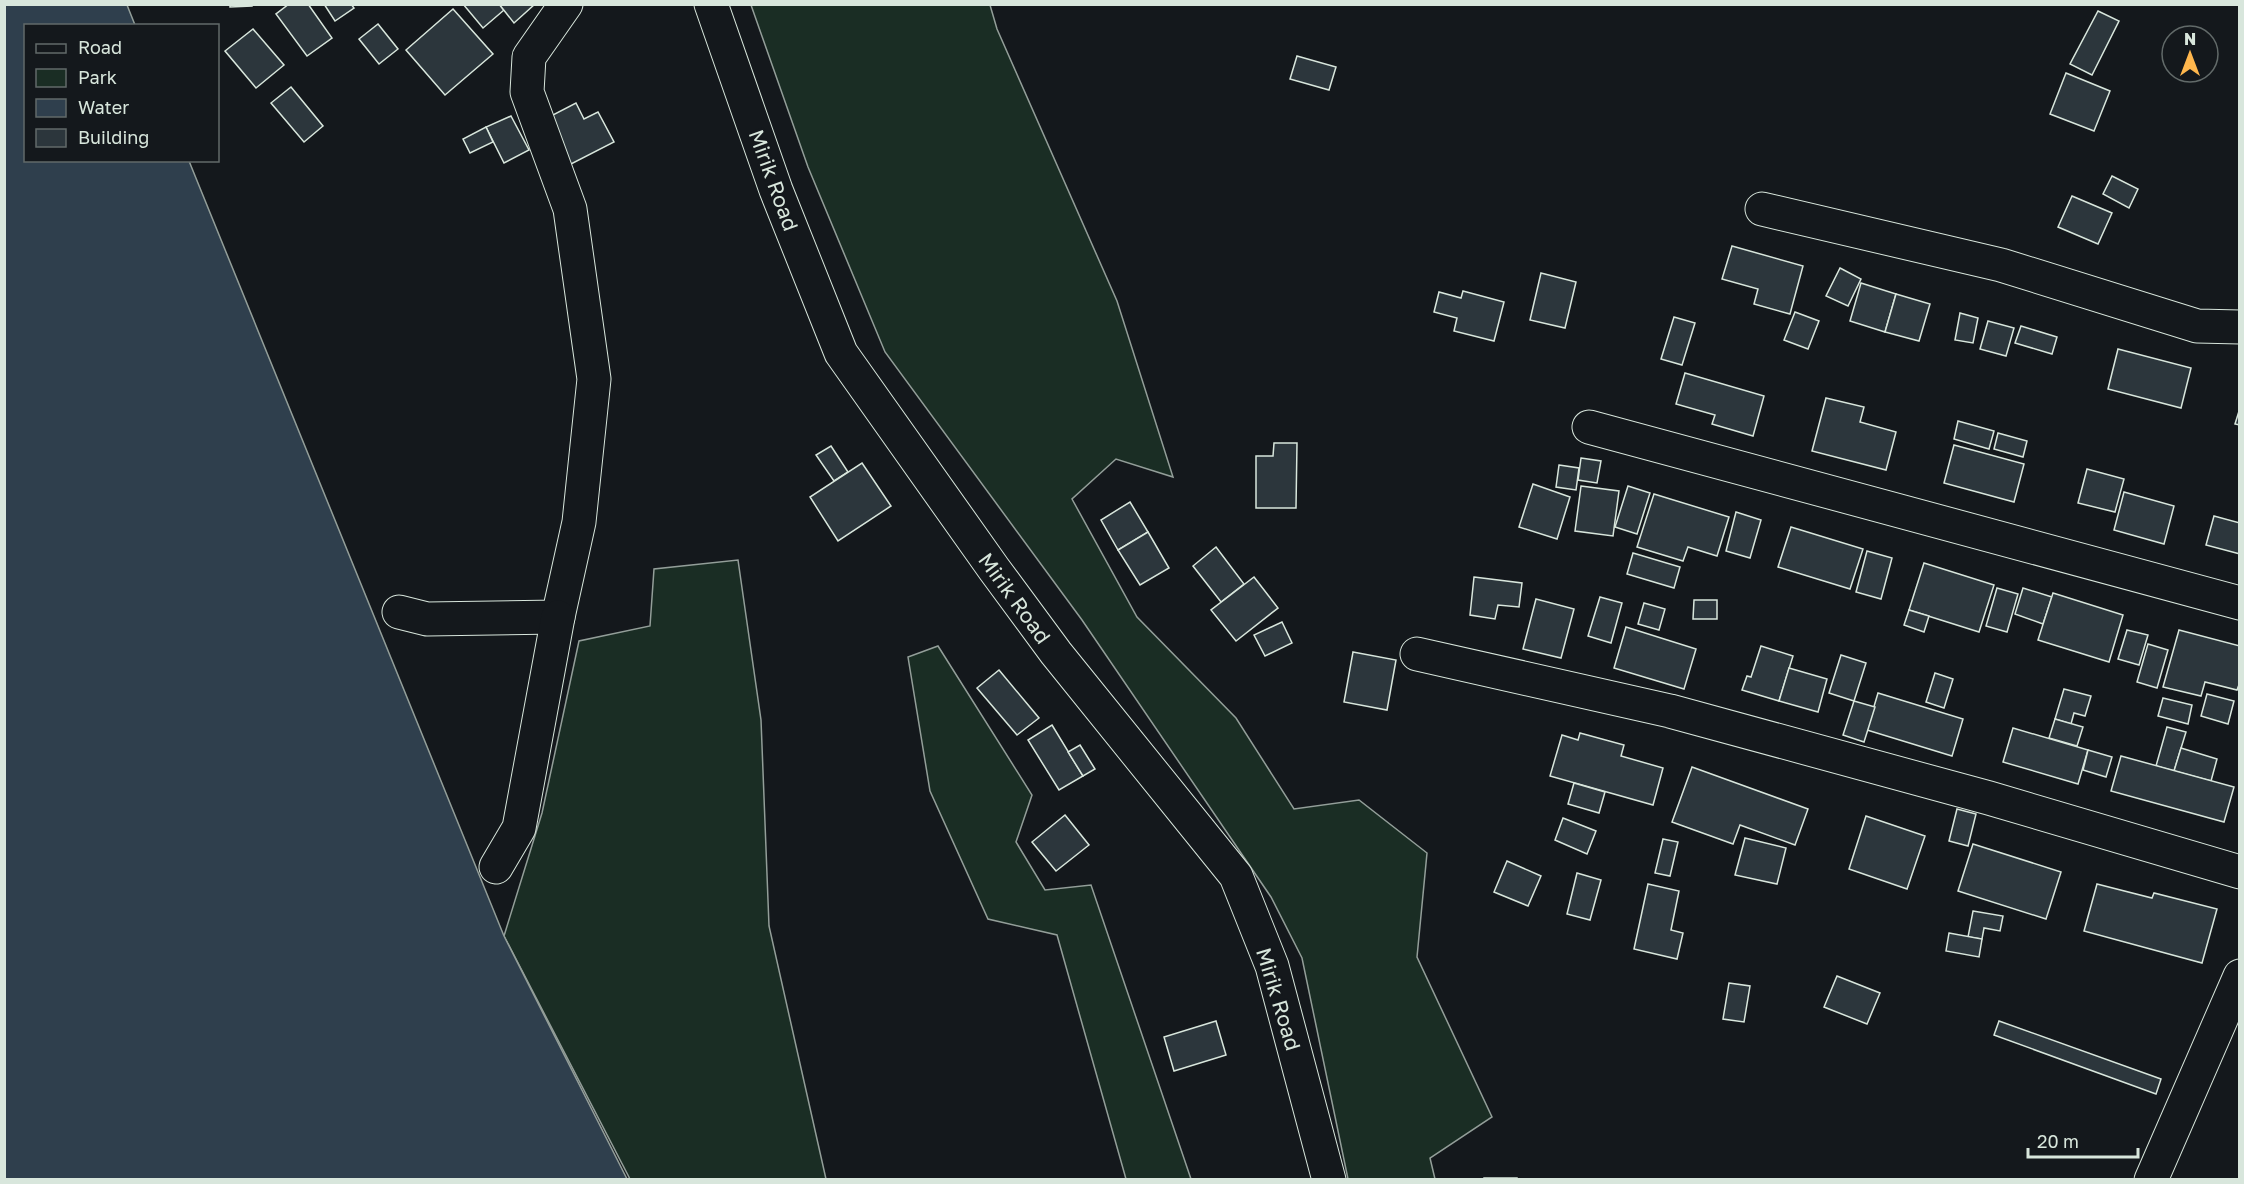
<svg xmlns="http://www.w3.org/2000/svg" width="2244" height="1184" viewBox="0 0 2244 1184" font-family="'Golos Text',sans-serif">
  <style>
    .green { fill: #1a2d24; stroke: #939e99; stroke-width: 1.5 }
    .water { fill: #2f3f4d; stroke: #939e99; stroke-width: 1.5 }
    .building { fill: #2c363c; stroke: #d8e6dc; stroke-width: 1.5 }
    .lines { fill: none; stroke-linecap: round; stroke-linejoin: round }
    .street-casing { stroke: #d8e6dc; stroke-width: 35 }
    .primary-casing { stroke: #d8e6dc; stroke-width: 35 }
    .street { stroke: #14181c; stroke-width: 33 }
    .primary { stroke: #14181c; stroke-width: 33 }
    .labels { text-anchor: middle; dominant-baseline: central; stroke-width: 4.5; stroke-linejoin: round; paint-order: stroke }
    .street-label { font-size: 21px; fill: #d8e6dc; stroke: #14181c }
  </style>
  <rect width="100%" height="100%" fill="#14181c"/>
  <g class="green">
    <polygon points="751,5 990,5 997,29 1117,301 1173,477 1116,459 1072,499 1137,617 1236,718 1294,809 1359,800 1427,853 1417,957 1492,1117 1430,1158 1435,1179 1348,1179 1302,958 1271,897 1082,620 885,352 808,167"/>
    <polygon points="738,560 761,720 769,926 826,1179 630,1179 504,936 542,813 579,641 650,626 654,569"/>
    <polygon points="938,646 1032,795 1016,842 1045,890 1091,885 1191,1179 1126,1179 1057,935 988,919 930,791 908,657"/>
  </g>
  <polygon class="water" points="5,4 127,5 135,25 26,26 26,160 189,161 504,936 627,1179 5,1179"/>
  <g class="building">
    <polygon points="230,4 252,4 252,6 230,7"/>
    <polygon points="289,4 308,4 332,38 307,56 276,14"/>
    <polygon points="324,4 351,4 354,8 335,21"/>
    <polygon points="463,4 499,4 504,10 483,28"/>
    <polygon points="499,4 535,4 514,23"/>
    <polygon points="453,9 493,54 445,95 406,50"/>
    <polygon points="2098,11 2119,21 2092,75 2070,64"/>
    <polygon points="378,24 398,49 379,64 359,39"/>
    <polygon points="253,29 284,65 256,88 225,51"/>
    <polygon points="1297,56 1336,67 1329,90 1290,79"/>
    <polygon points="2066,73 2110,91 2094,131 2050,114"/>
    <polygon points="291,87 323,126 304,142 271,103"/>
    <polygon points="576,103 584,119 598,112 614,142 571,164 547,118"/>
    <polygon points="511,116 529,150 504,163 486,127"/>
    <polygon points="486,127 493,142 470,153 463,139"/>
    <polygon points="2112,176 2138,189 2129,208 2103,194"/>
    <polygon points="2072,196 2112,213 2098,244 2058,227"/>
    <polygon points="1732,246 1803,266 1790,314 1754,304 1758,289 1722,279"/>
    <polygon points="1840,268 1861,279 1848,306 1826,296"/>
    <polygon points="1541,273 1576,282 1565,328 1530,320"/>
    <polygon points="1861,283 1896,294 1885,332 1850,321"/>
    <polygon points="1463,291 1504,302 1494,341 1454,331 1457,318 1434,312 1439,292 1461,298"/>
    <polygon points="1896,294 1930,304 1919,341 1885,332"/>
    <polygon points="1795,312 1819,321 1808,349 1784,340"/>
    <polygon points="1960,313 1978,318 1973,343 1955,340"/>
    <polygon points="1674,317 1695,323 1682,365 1661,359"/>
    <polygon points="1988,321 2014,328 2006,356 1980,349"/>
    <polygon points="2021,326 2057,337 2052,354 2015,343"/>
    <polygon points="2118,349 2191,368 2181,408 2108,389"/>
    <polygon points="1685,373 1764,396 1753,436 1712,424 1715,415 1676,404"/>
    <polygon points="1826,398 1864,407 1860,422 1896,432 1886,470 1812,451"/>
    <polygon points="2240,408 2240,425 2235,424"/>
    <polygon points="1958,421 1994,431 1989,449 1954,439"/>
    <polygon points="1998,433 2027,441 2023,457 1994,449"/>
    <polygon points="1274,443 1297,443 1296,508 1256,508 1256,456 1273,456"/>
    <polygon points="1954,445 2024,464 2014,502 1944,483"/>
    <polygon points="831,446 848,472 834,481 816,455"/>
    <polygon points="1581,458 1601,461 1597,483 1578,480"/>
    <polygon points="862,463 891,506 838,541 810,497"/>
    <polygon points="1559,465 1579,468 1576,490 1556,487"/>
    <polygon points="2087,469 2124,479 2115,512 2078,503"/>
    <polygon points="1533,484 1570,497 1557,539 1519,527"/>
    <polygon points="1581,486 1619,491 1613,536 1575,531"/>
    <polygon points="1628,486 1650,493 1637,534 1615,527"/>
    <polygon points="2124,492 2174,506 2164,544 2114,530"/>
    <polygon points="1654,494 1729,517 1717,556 1688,547 1683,561 1637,547"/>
    <polygon points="1130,502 1148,532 1118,550 1101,520"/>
    <polygon points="1736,512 1761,520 1750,558 1726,551"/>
    <polygon points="2214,516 2240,523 2240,554 2206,545"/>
    <polygon points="1791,527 1863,549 1850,589 1778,567"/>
    <polygon points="1148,532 1169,568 1140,585 1118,550"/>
    <polygon points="1216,547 1244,584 1221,602 1193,566"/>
    <polygon points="1867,551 1892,558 1881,599 1856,592"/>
    <polygon points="1633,553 1680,567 1674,588 1627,574"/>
    <polygon points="1924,563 1994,585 1979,632 1909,610"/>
    <polygon points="1254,577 1278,608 1236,641 1211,610"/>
    <polygon points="1474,577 1522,583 1519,607 1498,605 1495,619 1470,615"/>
    <polygon points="1997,588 2018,594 2007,632 1986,626"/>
    <polygon points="2023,588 2052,597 2043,624 2015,614"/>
    <polygon points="2053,593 2123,615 2109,662 2038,640"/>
    <polygon points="1600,597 1622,603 1611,643 1588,636"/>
    <polygon points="1536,599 1574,609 1561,658 1523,649"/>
    <polygon points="1694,600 1717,600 1717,619 1693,619"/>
    <polygon points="1644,603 1665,609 1659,630 1638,624"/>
    <polygon points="1909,610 1929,616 1924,632 1904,625"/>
    <polygon points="1282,622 1292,643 1265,656 1254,635"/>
    <polygon points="1626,627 1696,649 1684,689 1614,668"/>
    <polygon points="2127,630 2148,635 2139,665 2118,659"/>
    <polygon points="2179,630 2240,646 2240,682 2237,690 2205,682 2201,696 2163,687"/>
    <polygon points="2148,644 2168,650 2157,688 2137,682"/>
    <polygon points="1761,646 1793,656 1779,701 1742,690 1747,676 1751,677"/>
    <polygon points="1353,652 1396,660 1387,710 1344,702"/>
    <polygon points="1841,655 1866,663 1854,701 1829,693"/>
    <polygon points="1789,668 1827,679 1818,712 1779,701"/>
    <polygon points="999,670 1039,718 1017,735 977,688"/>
    <polygon points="1935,673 1953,679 1944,708 1926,702"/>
    <polygon points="2064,689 2091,696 2085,716 2074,713 2071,724 2055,719"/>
    <polygon points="1878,693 1963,719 1952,756 1867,730"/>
    <polygon points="2207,694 2234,701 2228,724 2201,716"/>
    <polygon points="2163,698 2192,705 2188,724 2158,716"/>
    <polygon points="1854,701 1875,707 1864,742 1843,735"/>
    <polygon points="2055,719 2083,727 2077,746 2049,738"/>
    <polygon points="1052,725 1083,776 1059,790 1028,740"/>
    <polygon points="2167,727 2186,732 2174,771 2156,766"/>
    <polygon points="2013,728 2088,750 2078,784 2003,762"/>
    <polygon points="1580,733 1624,745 1621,756 1663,768 1653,805 1550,776 1562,735 1578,740"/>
    <polygon points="1080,745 1095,769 1083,776 1068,752"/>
    <polygon points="2181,748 2217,759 2211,781 2174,771"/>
    <polygon points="2088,750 2112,757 2106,777 2083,770"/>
    <polygon points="2121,756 2234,787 2224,822 2111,791"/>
    <polygon points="1692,767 1808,809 1795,845 1740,825 1733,844 1672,822"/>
    <polygon points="1574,783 1605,792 1599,813 1568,804"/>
    <polygon points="1957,809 1976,814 1968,846 1949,841"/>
    <polygon points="1065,815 1089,845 1056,871 1032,842"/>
    <polygon points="1866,816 1925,836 1907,889 1849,869"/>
    <polygon points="1563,818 1596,831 1587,854 1555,840"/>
    <polygon points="1745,838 1786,848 1777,884 1735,875"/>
    <polygon points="1663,839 1678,842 1670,876 1655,873"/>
    <polygon points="1973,844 2061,872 2046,919 1958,891"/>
    <polygon points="1507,861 1541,876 1528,906 1494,892"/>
    <polygon points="1577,873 1601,880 1590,920 1567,914"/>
    <polygon points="1648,884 1679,891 1671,930 1683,933 1677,959 1634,949"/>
    <polygon points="2097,884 2152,898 2154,893 2217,909 2202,963 2084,931"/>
    <polygon points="1973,911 2003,916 2000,931 1984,928 1982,939 1968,937"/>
    <polygon points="1949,933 1982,939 1979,957 1946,951"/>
    <polygon points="1837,976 1880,993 1867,1024 1824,1007"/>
    <polygon points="1729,983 1750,986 1744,1022 1723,1019"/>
    <polygon points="1216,1021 1226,1055 1174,1071 1164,1037"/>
    <polygon points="1999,1021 2161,1079 2156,1094 1994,1035"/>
    <rect x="1484" y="1178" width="33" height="2"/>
  </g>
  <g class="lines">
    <g class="street-casing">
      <g id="street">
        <polyline points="1762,209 2001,265 2197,326 2240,327"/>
        <polyline points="1589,427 2240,603"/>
        <polyline points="399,612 427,619 558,617 579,522 594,379 570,209 527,92 529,57 566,4"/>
        <polyline points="1417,654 1670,711 1989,798 2240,872"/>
        <polyline points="496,867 519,828 558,617"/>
        <polyline points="2151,1180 2240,976"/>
      </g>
    </g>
    <g class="primary-casing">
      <polyline id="primary" points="711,4 776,190 841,353 994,569 1056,653 1236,876 1272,966 1329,1180"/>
    </g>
    <use href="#street" class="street"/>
    <use href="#primary" class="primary"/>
  </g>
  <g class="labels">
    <g class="street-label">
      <text transform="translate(774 180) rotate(70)">Mirik Road</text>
      <text transform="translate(1015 598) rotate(54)">Mirik Road</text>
      <text transform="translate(1279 999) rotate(73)">Mirik Road</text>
    </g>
  </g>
  <rect width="2244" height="1184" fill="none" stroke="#d8e6dc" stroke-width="12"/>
  <rect x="24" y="24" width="195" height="138" fill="#14181c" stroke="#626a69" stroke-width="1.5"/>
  <rect x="36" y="44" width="30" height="9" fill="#14181c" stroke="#626a69" stroke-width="1.5"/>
  <text x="78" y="54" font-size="18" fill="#d8e6dc">Road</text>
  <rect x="36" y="69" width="30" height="18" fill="#1a2d24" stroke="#626a69" stroke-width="1.5"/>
  <text x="78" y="84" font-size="18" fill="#d8e6dc">Park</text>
  <rect x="36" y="99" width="30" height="18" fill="#2f3f4d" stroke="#626a69" stroke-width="1.5"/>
  <text x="78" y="114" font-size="18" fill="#d8e6dc">Water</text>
  <rect x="36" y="129" width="30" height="18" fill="#2c363c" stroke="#626a69" stroke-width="1.5"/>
  <text x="78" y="144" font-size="18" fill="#d8e6dc">Building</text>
  <g transform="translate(2190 54)"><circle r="28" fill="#14181c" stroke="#626a69" stroke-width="1.5"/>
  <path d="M0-4.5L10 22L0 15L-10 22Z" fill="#ffb74d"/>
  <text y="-9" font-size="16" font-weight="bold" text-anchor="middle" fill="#d8e6dc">N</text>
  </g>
  <path d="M2028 1148v9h110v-9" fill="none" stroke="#d8e6dc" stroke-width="3"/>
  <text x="2037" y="1148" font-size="18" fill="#d8e6dc" stroke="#14181c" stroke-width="4.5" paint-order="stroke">20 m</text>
</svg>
